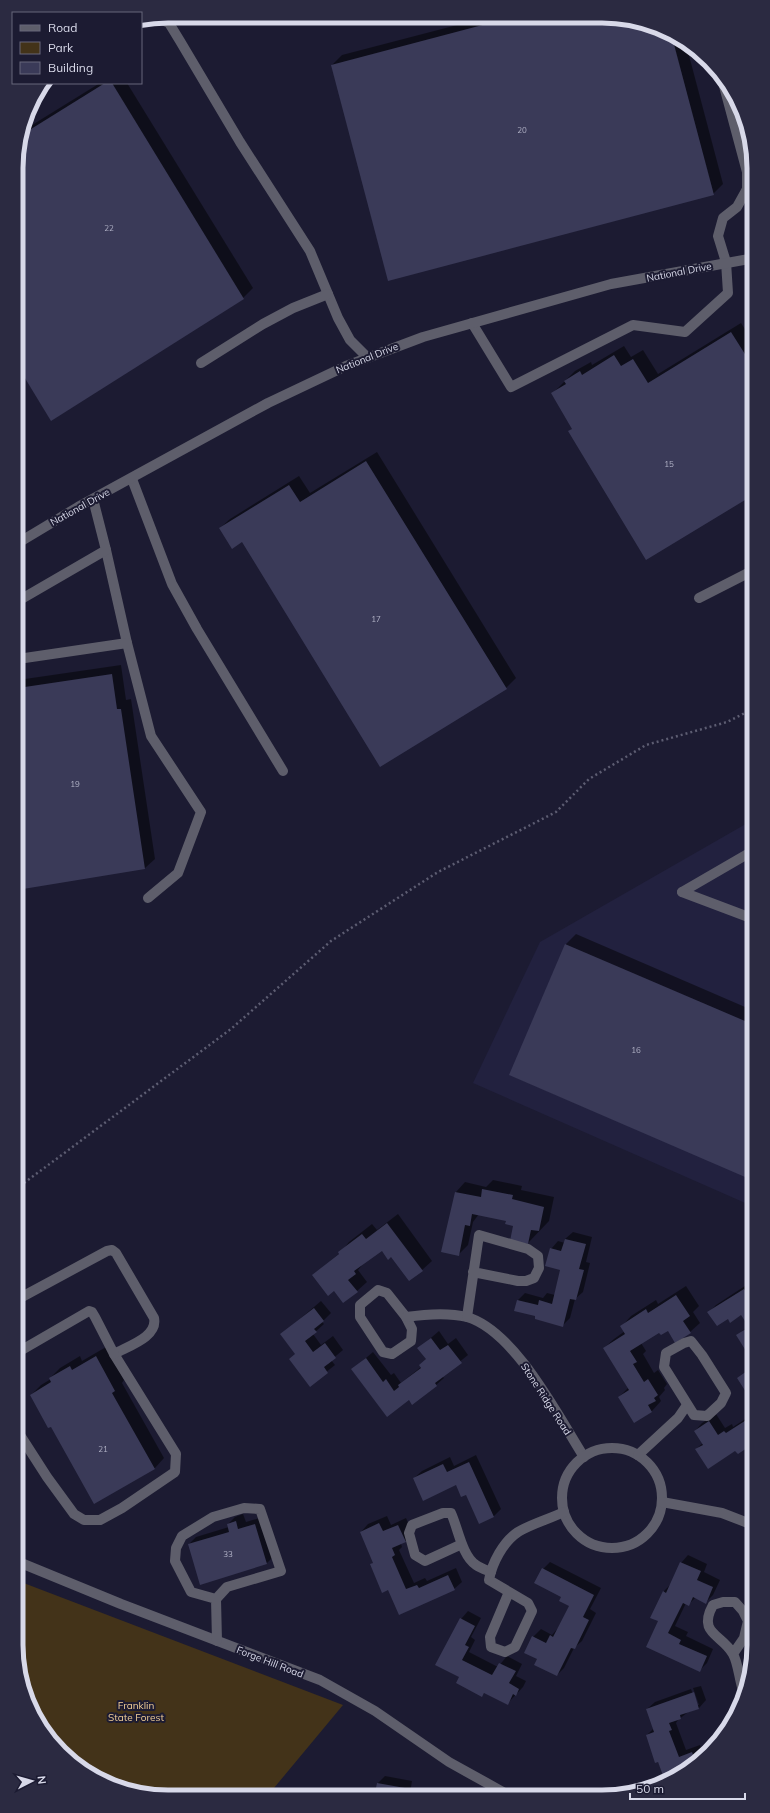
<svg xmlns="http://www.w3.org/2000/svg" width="770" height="1813" viewBox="0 0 770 1813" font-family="Mulish,sans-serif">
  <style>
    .built { fill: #22213f }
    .green { fill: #433319 }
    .shadow { fill: #0007 }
    .building { fill: #3a3a58 }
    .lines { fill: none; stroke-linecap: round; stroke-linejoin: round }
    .path { stroke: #5d5d72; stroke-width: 2.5; stroke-dasharray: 2 3; stroke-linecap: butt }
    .minor { stroke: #5e5e6b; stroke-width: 10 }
    .labels { text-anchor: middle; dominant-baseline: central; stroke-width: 4; stroke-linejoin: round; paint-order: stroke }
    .number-label { font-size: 8px; fill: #b0b1c5 }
    .street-label { font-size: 10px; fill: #d8d9e9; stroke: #1c1b32 }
    .park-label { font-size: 10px; fill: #f2cf97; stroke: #1c1b32 }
    .rim { fill: none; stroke: #d8d9e9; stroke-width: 5 }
  </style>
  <rect width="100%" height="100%" fill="#1c1b32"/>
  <polygon class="built" points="751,821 752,1206 473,1083 540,942"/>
  <polygon class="green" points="21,1582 343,1705 269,1794 138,1794 100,1781 61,1753 36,1721 21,1684"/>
  <g class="shadow">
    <polygon points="484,18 632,19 670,32 686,44 723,184 713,194 332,65 342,55"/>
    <polygon points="100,83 127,83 253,288 243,298 51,420 17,362 16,158 24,130"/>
    <polygon points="741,323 750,337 750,496 646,558 570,431 573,428 552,394 575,371 591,362 592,365 624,346 631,357 643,350 658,374"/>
    <polygon points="377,452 516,678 506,688 220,528 230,519 299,476 310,493"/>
    <polygon points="121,665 126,700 131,699 155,859 145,868 24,888 19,850 18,680"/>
    <polygon points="576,934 752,1010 752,1179 510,1075 566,944"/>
    <polygon points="493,1180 522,1186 521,1190 554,1197 549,1221 528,1243 514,1226 507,1220 479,1214 473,1222 468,1245 458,1255 456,1192 465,1182 486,1187"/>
    <polygon points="398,1214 432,1261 422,1270 382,1250 365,1262 358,1270 367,1282 357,1291 335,1289 313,1275 340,1253 349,1242 372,1224 377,1230"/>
    <polygon points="573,1232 592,1237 586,1262 590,1263 583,1292 575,1299 570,1318 563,1325 537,1315 518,1300 525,1293 543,1298 547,1293 555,1295 561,1269 551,1249 558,1241 565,1243 565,1239"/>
    <polygon points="751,1282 753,1284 753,1346 738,1335 749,1325 742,1314 728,1318 709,1312 716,1305"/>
    <polygon points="686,1286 699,1306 693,1312 700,1323 690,1332 668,1329 659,1331 641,1343 646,1351 643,1354 654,1373 658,1370 667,1384 664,1388 665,1390 659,1397 661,1401 652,1411 634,1422 619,1397 629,1387 604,1348 614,1339 625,1331 622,1326 631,1316 656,1300 658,1304"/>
    <polygon points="321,1301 331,1313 322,1322 324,1324 313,1334 321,1345 333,1336 343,1350 331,1360 335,1365 310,1385 296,1354 281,1335"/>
    <polygon points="439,1331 448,1344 456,1338 468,1355 442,1376 444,1378 436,1385 409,1399 387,1415 353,1369 373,1352 391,1375 394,1373 401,1383 421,1367 427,1358 419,1348"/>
    <polygon points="106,1347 124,1380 122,1383 164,1458 155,1468 94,1502 51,1425 31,1395 41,1385 51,1379 50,1378 60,1368 80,1356 82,1361"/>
    <polygon points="753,1366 753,1401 738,1378"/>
    <polygon points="716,1414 725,1428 732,1424 733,1427 753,1414 753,1443 738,1453 736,1450 696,1449 703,1443 695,1431 702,1423"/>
    <polygon points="476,1455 501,1509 494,1516 479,1523 466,1494 456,1484 414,1478 422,1471 450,1457 454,1466"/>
    <polygon points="243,1514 246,1522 263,1517 274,1556 267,1563 189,1544 196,1537 229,1527 228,1524 235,1517"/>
    <polygon points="387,1516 391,1525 406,1518 413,1534 406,1541 401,1544 402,1547 399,1550 414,1583 425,1578 427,1581 456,1568 462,1582 454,1589 400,1614 389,1589 371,1565 374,1562 361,1532 368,1524"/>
    <polygon points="688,1555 707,1564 704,1572 720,1580 713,1595 706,1602 695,1598 689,1604 686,1603 675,1626 688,1632 686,1636 713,1649 707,1663 699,1671 647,1646 659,1620 663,1592 671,1584 681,1563"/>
    <polygon points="550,1562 601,1588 590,1609 596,1613 582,1641 574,1648 564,1668 557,1675 538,1659 525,1652 533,1637 541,1629 552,1635 558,1628 570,1605 543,1569"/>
    <polygon points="468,1611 481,1618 471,1637 475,1640 469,1652 498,1667 507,1656 522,1664 516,1676 526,1681 523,1687 507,1704 485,1692 482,1696 460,1676 461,1619"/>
    <polygon points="701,1686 706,1700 699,1708 688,1712 678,1720 676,1723 686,1750 700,1745 703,1756 686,1772 666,1781 647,1735 654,1728 647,1709 655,1702 691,1689 697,1705 699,1705 693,1688"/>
    <polygon points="385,1776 412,1781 410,1793 376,1793 378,1783"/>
  </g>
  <g class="building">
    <polygon points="509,18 632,19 671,33 714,195 388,281 331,65"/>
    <polygon points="105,83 112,83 244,299 51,421 17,365 16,158 23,134"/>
    <polygon points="731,332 750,362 750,497 646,560 568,431 572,429 551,393 566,384 564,381 580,371 582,375 614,355 621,366 633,359 648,383"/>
    <polygon points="366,461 507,689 380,767 242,542 232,549 219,528 289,485 300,502"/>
    <polygon points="112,674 117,709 121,709 145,869 23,889 19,858 18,688"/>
    <polygon points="565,944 752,1024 752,1180 509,1075"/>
    <polygon points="482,1189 513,1195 512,1199 544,1207 539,1231 531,1230 528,1244 510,1241 513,1226 505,1224 506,1221 472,1214 470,1226 465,1225 459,1256 441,1252 455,1192 481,1197"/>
    <polygon points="387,1223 423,1271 409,1281 391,1257 388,1260 382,1251 354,1271 356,1274 348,1280 358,1292 343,1303 334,1291 328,1296 312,1275 339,1254 338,1252 362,1234 366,1239"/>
    <polygon points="565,1239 586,1244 579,1269 584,1270 576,1300 570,1299 563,1327 535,1319 535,1316 514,1311 517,1300 538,1305 539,1300 552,1304 560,1270 545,1266 550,1248 561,1251"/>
    <polygon points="744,1289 753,1302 753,1347 746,1351 736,1335 749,1327 741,1315 730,1323 728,1319 717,1326 707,1312"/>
    <polygon points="676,1295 690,1316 683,1321 691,1333 675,1343 668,1331 661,1335 659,1333 630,1351 637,1362 633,1364 644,1382 648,1379 658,1395 654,1398 656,1401 648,1405 652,1412 634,1423 618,1397 629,1390 603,1348 625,1334 620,1326 646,1309 648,1313"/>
    <polygon points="314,1308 324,1321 314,1329 317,1332 305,1341 313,1352 325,1343 336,1358 324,1367 328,1373 310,1387 289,1359 295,1354 280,1334"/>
    <polygon points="431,1338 440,1350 448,1345 462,1363 435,1383 437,1386 412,1405 409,1400 387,1417 351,1369 366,1358 383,1382 386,1379 394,1391 399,1387 398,1385 421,1368 419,1365 426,1359 417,1348"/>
    <polygon points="96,1356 115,1391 112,1393 155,1469 94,1504 51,1427 48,1428 30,1395 51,1382 49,1378 70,1366 72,1370"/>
    <polygon points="751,1368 753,1370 753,1411 749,1405 753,1403 737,1378"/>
    <polygon points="751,1417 753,1421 753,1444 738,1454 735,1451 708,1469 695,1449 703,1445 694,1431 709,1421 718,1435 724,1431 726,1433"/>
    <polygon points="469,1462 494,1517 479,1524 466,1495 461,1497 456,1485 423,1501 413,1478 443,1464 447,1472"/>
    <polygon points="236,1521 238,1529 255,1524 267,1564 200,1585 188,1544 229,1532 227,1524"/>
    <polygon points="379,1523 383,1531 398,1525 406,1542 392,1548 395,1555 392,1557 406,1589 417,1585 419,1588 448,1575 455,1590 399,1615 388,1590 382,1593 370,1564 373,1563 360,1532"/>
    <polygon points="680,1562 701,1571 697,1580 713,1587 706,1604 693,1597 689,1606 683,1603 668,1633 681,1640 679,1644 707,1656 700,1672 646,1647 658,1621 650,1618 663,1591 666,1593"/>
    <polygon points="542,1568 594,1595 583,1617 589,1620 575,1649 571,1648 557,1676 534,1665 537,1659 524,1653 532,1636 546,1643 550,1635 553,1637 569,1606 559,1601 561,1597 534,1583"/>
    <polygon points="753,1573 753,1588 747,1585"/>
    <polygon points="460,1618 475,1626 465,1645 469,1647 462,1660 492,1675 499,1663 516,1671 509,1683 519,1689 516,1696 513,1694 508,1705 484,1693 482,1697 456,1683 459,1677 435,1665"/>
    <polygon points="694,1692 699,1709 680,1715 681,1719 669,1723 672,1730 669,1731 679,1757 692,1752 696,1763 686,1772 665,1781 658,1762 655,1763 646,1735 654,1732 646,1709"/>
    <polygon points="377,1783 405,1788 404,1793 375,1793"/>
  </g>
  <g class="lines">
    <polyline class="path" points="20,1186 231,1029 331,941 438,872 556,812 589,779 646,745 727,722 751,710"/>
    <g class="minor">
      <polyline points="157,18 169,23 180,41 240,142 310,251 338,318 350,340 368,358"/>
      <polyline points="472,323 511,387 633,325 685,332 728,293 726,262 718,236 723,218 737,207 747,189 747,172 721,75"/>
      <polyline points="201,363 263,324 293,308 328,294"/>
      <polyline points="132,479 172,584 197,629 283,771"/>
      <polyline points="18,543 78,507 268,403 346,366 423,337 611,284 749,259"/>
      <polyline points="106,550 127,643"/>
      <polyline points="699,598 750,572"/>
      <polyline points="18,601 106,550 93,499"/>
      <polyline points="18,659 127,643 151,736 201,812 178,873 148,898"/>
      <polyline points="682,892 751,852"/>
      <polyline points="682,892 751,918"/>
      <polygon points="378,1290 387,1293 406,1317 412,1329 411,1341 392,1354 383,1352 360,1317 360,1305"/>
      <path d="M20,1298L107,1251L112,1250L116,1253L154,1318C158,1337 128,1346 114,1354L176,1454L175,1472L122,1508L100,1520H84L74,1514L47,1477L20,1435"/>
      <path d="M406,1317C426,1314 447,1312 467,1317C515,1331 558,1416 584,1457"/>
      <polyline points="467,1317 479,1235 528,1249 538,1256 539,1268 534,1278 526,1281 518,1281 473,1272"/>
      <polygon points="691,1341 702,1355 726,1393 721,1403 707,1416 694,1415 664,1367 666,1353 684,1343"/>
      <polyline points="20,1351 89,1311 92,1312 95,1317 114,1354"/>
      <circle cx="612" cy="1498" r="50"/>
      <polyline points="638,1455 678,1418 687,1405"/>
      <polyline points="662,1502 722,1513 753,1525"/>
      <path d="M462,1544L425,1561L415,1555L409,1533L412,1525L443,1513H451C458,1528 462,1556 476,1565C480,1568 486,1570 491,1572"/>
      <polyline points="21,1563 121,1604 320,1680 375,1711 449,1762 503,1792"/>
      <path d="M509,1592L490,1637L491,1647L505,1652L515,1647L532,1611L528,1603L489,1580C492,1563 503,1542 518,1532C531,1524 549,1519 564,1512"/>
      <polyline points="216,1599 191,1592 175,1561 176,1548 182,1536 213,1517 244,1508 260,1509 281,1571 227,1587 216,1599 217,1641"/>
      <path d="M733,1654L744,1638L748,1621L743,1611L735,1602H723L713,1605C697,1634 722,1634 733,1654C738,1663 739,1677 742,1687L747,1686"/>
    </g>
  </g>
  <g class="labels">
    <g class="number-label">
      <text x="522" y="130">20</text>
      <text x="109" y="228">22</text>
      <text x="669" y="464">15</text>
      <text x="376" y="619">17</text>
      <text x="75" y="784">19</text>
      <text x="636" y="1050">16</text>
      <text x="103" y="1449">21</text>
      <text x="228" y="1554">33</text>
    </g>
    <g class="street-label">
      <text transform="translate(679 272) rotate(-11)">National Drive</text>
      <text transform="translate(367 358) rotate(-22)">National Drive</text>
      <text transform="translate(80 507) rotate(-29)">National Drive</text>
      <text transform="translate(546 1399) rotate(57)">Stone Ridge Road</text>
      <text transform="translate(270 1662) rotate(21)">Forge Hill Road</text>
    </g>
    <g class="park-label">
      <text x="136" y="1705">Franklin<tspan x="136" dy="12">State Forest</tspan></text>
    </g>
  </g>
  <path d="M0 0H770V1813H0ZM168 23H602A145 145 0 0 1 747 168V1645A145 145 0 0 1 602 1790H168A145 145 0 0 1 23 1645V168A145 145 0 0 1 168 23Z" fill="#2b2a41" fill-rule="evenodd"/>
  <path class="rim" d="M168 23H602A145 145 0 0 1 747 168V1645A145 145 0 0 1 602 1790H168A145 145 0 0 1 23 1645V168A145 145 0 0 1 168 23Z"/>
  <rect x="12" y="12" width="130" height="72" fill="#1c1b32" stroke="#67677b"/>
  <rect x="20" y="25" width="20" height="6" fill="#5e5e6b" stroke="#67677b"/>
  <text x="48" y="32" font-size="12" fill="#d8d9e9">Road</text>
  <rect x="20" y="42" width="20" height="12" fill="#433319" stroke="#67677b"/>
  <text x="48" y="52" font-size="12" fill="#d8d9e9">Park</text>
  <rect x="20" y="62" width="20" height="12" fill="#3a3a58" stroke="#67677b"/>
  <text x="48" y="72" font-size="12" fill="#d8d9e9">Building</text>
  <g transform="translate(32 1781) rotate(84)" stroke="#1c1b32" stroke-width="3" paint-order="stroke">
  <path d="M0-3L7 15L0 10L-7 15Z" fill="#d8d9e9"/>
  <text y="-6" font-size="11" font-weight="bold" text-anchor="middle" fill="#d8d9e9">N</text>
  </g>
  <path d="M630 1793v6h115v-6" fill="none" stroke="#d8d9e9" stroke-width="2"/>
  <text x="636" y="1793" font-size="12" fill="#d8d9e9" stroke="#1c1b32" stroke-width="3" paint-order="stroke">50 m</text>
</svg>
